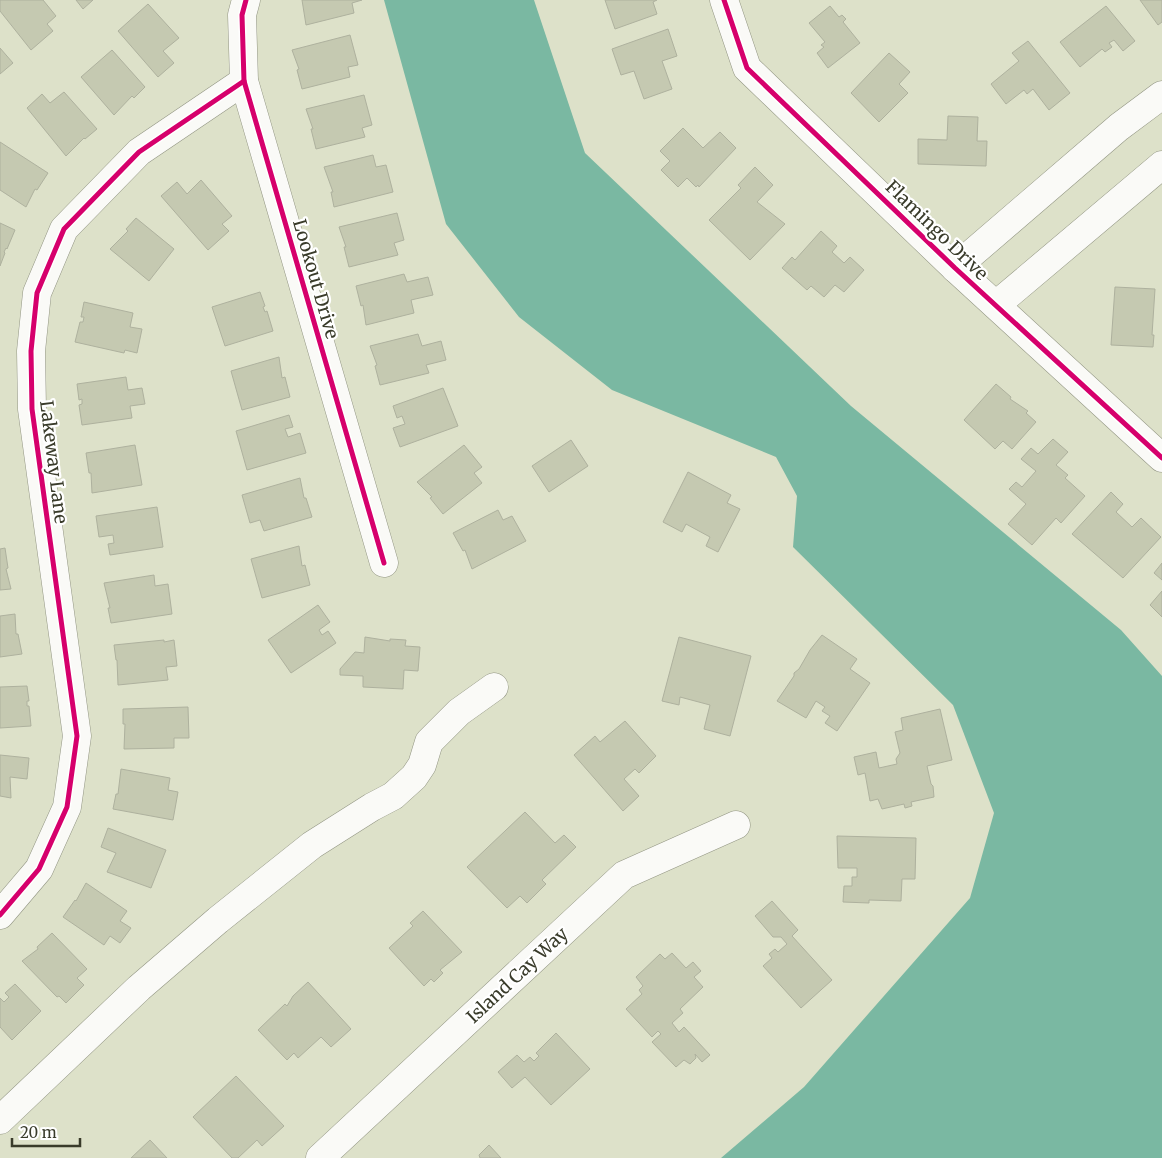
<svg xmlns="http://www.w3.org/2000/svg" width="1162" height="1158" viewBox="0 0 1162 1158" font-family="Merriweather,serif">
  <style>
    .water { fill: #7ab8a2 }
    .building { fill: #c5c9b1; stroke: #aeb19e }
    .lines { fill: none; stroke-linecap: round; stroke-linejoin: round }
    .minor-casing { stroke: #929583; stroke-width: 29 }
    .minor { stroke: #fafaf7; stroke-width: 28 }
    .cycleway-casing { stroke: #fff; stroke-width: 8 }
    .cycleway { stroke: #d6006c; stroke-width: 5 }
    .labels { text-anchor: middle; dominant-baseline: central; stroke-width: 4.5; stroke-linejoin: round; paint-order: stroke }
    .street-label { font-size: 18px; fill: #393b2a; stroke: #fff }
  </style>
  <rect width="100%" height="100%" fill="#dde1c9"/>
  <polygon class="water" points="384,0 534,0 585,153 851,406 1121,630 1162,676 1162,1158 721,1158 804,1087 970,898 994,813 953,705 793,547 797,496 776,457 612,390 519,317 446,224"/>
  <g class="building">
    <polygon points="0,0 43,0 56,16 47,24 53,31 31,50 0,11"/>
    <polygon points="76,0 93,0 83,9"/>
    <polygon points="302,0 362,0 352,3 354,13 306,25"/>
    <polygon points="605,0 657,0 653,2 657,14 615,29"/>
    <polygon points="1140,0 1162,0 1162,22 1158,25"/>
    <polygon points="148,4 179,38 163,51 174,63 158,77 118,31"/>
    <polygon points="830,6 839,17 842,15 846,19 843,22 860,43 828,68 817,53 824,47 821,45 825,42 809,23"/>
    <polygon points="1106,6 1135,41 1123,51 1114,40 1109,43 1112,47 1105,52 1102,49 1080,67 1060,42"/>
    <polygon points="668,29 677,56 662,61 672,89 644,99 634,71 621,75 612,49"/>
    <polygon points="350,35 358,65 348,67 350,77 302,89 297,70 299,69 292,50"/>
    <polygon points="1028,41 1070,93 1049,110 1033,89 1027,94 1024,90 1006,104 991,84 1019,61 1012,53"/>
    <polygon points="0,48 13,63 0,74"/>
    <polygon points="112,50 145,87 134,98 132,96 114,115 81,77"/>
    <polygon points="889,53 910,72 899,84 908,93 879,122 851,93"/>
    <polygon points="64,92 97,129 85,139 84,138 66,156 27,108 42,94 50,103"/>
    <polygon points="364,95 372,125 362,128 365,137 316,149 311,129 313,129 306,109"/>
    <polygon points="948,116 978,117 977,141 987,141 986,166 918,164 918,139 947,140"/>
    <polygon points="683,128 703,148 720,132 736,148 699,187 698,185 696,187 687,178 678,187 661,170 670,161 660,151"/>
    <polygon points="0,142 48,173 37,190 35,189 26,207 0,190"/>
    <polygon points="373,155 376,167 386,165 393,192 334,207 331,192 333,192 324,167"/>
    <polygon points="755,167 773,185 757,202 785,224 750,260 709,220 741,188 738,185"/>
    <polygon points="201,180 232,216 222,224 229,231 208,250 161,196 177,182 187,194"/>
    <polygon points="397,213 404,240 394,243 398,255 349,267 344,247 346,247 339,227"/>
    <polygon points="136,218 174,249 149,281 110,249 128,231 126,229"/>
    <polygon points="0,223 15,230 7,249 6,248 4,252 5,253 0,266"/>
    <polygon points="821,231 837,246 832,252 844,263 850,257 864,270 844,292 835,285 824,297 811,286 807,290 782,268 792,257 795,260"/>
    <polygon points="404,274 407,282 428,277 433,295 411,300 414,313 366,325 363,305 361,306 356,286"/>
    <polygon points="1115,287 1155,289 1152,335 1154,335 1153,347 1111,345"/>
    <polygon points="260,292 265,306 263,307 265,312 267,311 273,331 225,346 212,307"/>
    <polygon points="84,302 133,313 130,327 142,329 137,353 125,350 124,353 75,342 80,322 83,322 84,317 81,317"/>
    <polygon points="418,334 422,346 441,341 446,360 426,365 429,373 380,385 375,366 377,365 370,346"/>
    <polygon points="279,357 282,378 285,377 290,397 242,410 231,371"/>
    <polygon points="126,377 128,390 142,388 145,404 130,406 132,418 82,425 79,405 82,404 82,399 79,400 77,384"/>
    <polygon points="996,384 1011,397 1010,399 1028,411 1026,413 1036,422 1012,449 1003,441 995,449 964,420"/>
    <polygon points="443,388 458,426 400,447 393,428 405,424 402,416 397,418 393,406"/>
    <polygon points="289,415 293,427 285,429 288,437 300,433 306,453 247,470 236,431"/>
    <polygon points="1053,439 1068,452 1056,465 1068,475 1065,478 1085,496 1061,523 1056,518 1032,545 1008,524 1026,504 1009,489 1016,482 1022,487 1036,471 1021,459 1031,448 1038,454"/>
    <polygon points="571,440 588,466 549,492 532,466"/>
    <polygon points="135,445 142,485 92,493 91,473 89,473 86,453"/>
    <polygon points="464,445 482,467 474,473 482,483 443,514 430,498 432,497 417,482"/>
    <polygon points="688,472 731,495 727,503 740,509 718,552 706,546 710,537 686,524 682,532 663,522"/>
    <polygon points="300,478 304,498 306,498 312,517 264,531 260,520 250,523 242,495"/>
    <polygon points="1111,492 1123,504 1116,512 1132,527 1141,518 1161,537 1123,578 1072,534"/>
    <polygon points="157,507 163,547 110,555 108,544 114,543 113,535 99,537 96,516"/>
    <polygon points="498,510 503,520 512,516 526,541 472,569 465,550 463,551 453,533"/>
    <polygon points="299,546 302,566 305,565 310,585 262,598 251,559"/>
    <polygon points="5,548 8,568 6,569 11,589 0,590 0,549"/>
    <polygon points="1162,563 1162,580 1154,573"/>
    <polygon points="154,575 155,586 168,584 172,614 111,623 108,608 110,608 104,583"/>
    <polygon points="1162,591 1162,617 1150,605"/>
    <polygon points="318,605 330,622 319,630 322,635 328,631 336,643 291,673 268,640"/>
    <polygon points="15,614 16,634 18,634 22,654 0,657 0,616"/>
    <polygon points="822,635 857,659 850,669 870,683 837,731 825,723 830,716 822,711 825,707 816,701 806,718 777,701 794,676 794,673 799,669 810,650"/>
    <polygon points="365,637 390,641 390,639 406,640 405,646 420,647 418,671 404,670 403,689 363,687 363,676 340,675 340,669 355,652 364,653"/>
    <polygon points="679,637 751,656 730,736 704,729 710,705 680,697 679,705 662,701"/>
    <polygon points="164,640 164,642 174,640 177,666 166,667 168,680 118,685 117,660 116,660 114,645"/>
    <polygon points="27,686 29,701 27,701 27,706 29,706 31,726 0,728 0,687"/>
    <polygon points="188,707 189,738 174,738 174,748 124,749 125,724 123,724 123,709"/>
    <polygon points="940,709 952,760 927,766 931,784 933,786 934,797 911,802 912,806 905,808 904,804 882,809 878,799 870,801 865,773 858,775 854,757 876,752 879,768 897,764 896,759 900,753 895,732 903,730 901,718"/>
    <polygon points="625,721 656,756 639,773 635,769 624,779 639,796 623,811 574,755 595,736 600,742"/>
    <polygon points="0,755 29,758 27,779 10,777 11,798 0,796"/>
    <polygon points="121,769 170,778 168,790 178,792 173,820 113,809 116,794 118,794"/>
    <polygon points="525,812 555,843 564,835 576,847 542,880 546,884 527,903 520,896 507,908 467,867"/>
    <polygon points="108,828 166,850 151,888 107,872 116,853 101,847"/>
    <polygon points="837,836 916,838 915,879 902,879 901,901 869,900 869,903 843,902 844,886 852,886 852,877 857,877 857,868 838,868"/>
    <polygon points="86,883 127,911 120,921 131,928 120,943 110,936 104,945 63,917 75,900 76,901"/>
    <polygon points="772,901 798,930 792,936 832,980 801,1008 763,966 772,958 769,954 775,949 778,952 787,944 781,937 773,937 755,916"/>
    <polygon points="423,911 462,952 440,970 443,973 434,982 431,979 424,986 389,948 413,926 410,923"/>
    <polygon points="52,933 87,969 77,978 84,985 66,1003 59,996 57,997 22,961 38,949 37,947"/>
    <polygon points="672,953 686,968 693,962 701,971 694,977 703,987 680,1009 683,1013 672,1023 679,1032 684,1027 710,1055 702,1062 695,1054 696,1058 690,1064 684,1060 676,1067 652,1042 661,1034 658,1031 652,1037 626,1009 642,994 639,990 643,986 636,977 660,954 665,959"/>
    <polygon points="308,982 351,1029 331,1047 321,1037 298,1058 294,1053 287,1060 258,1030 285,1004 287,1006 293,996"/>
    <polygon points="15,984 41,1011 12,1040 0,1027 0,998 4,1002 9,997 5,993"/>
    <polygon points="556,1033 590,1069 551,1105 525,1077 512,1088 498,1072 517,1055 524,1062 530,1057 534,1061 539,1056 536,1053"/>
    <polygon points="236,1076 284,1126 262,1146 257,1140 238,1158 232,1158 193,1117"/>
    <polygon points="150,1140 167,1158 131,1158"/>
    <polygon points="489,1145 501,1158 480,1158 479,1155"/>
  </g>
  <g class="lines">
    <g class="minor-casing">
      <g id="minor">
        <polyline points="246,0 242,15 244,81 384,563"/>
        <polyline points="724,0 747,68 955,268 1162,458"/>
        <polyline points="955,268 1119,127 1162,95"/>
        <polyline points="996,305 1162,165"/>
        <polyline points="0,915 39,869 67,807 77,736 32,409 31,351 37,293 64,229 139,152 244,81"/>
        <polyline points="0,1120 139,988 218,920 312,845 372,807 393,796 414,777 422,765 429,742 459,712 494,687"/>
        <polyline points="320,1158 624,875 736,825"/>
      </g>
    </g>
    <use href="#minor" class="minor"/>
    <g class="cycleway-casing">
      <g id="cycleway">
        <polyline points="246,0 242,15 244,81 384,563"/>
        <polyline points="724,0 747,68 955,268 1162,458"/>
        <polyline points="0,915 39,869 67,807 77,736 32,409 31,351 37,293 64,229 139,152 244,81"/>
      </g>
    </g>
    <use href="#cycleway" class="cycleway"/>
  </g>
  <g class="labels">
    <g class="street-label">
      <text transform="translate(937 230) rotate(44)">Flamingo Drive</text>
      <text transform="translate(316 279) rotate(74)">Lookout Drive</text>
      <text transform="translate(54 462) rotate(83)">Lakeway Lane</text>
      <text transform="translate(517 975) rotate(-43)">Island Cay Way</text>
    </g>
  </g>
  <path d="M12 1138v8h68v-8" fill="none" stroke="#393b2a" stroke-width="2.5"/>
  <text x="20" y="1138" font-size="15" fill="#393b2a" stroke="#ffffff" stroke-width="4" paint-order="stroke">20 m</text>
</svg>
